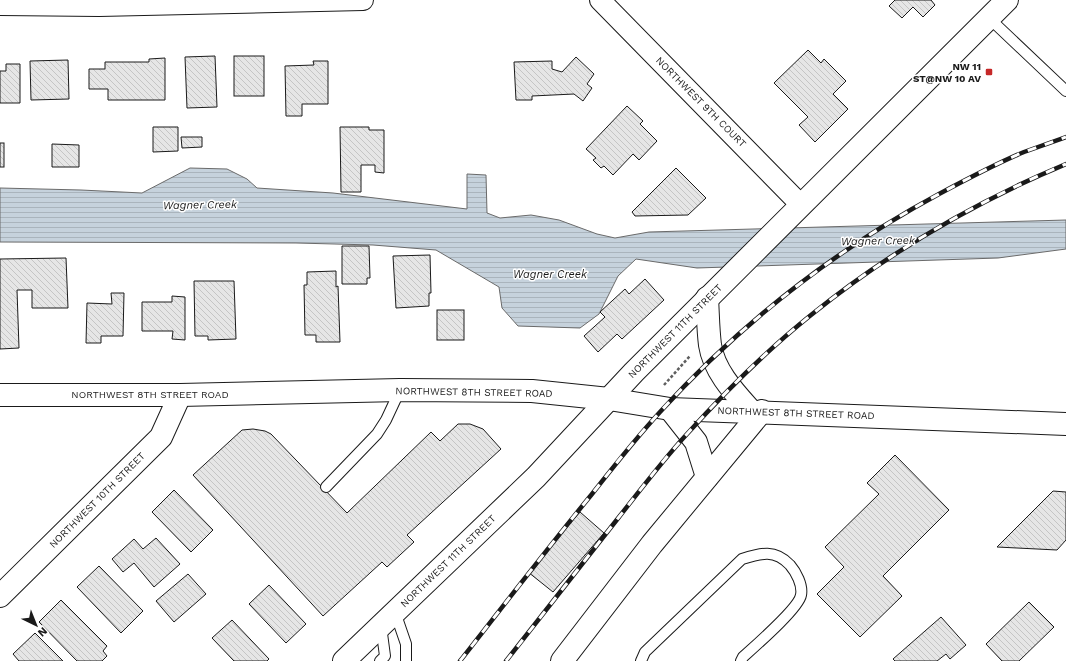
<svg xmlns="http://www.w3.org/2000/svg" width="1066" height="661" viewBox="0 0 1066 661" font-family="'Work Sans',sans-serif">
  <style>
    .water { fill: url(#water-rules); stroke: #6a6a6a }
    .building { fill: url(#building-back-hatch); stroke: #1a1a1a }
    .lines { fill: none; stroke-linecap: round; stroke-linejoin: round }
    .service-casing { stroke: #1a1a1a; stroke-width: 12 }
    .minor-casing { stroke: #1a1a1a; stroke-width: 22 }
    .tertiary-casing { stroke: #1a1a1a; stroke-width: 24 }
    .path { stroke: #5f5f5f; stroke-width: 2.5; stroke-dasharray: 3 2; stroke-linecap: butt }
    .service { stroke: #fff; stroke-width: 10 }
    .minor { stroke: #fff; stroke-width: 20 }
    .tertiary { stroke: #fff; stroke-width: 22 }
    .rail-casing { stroke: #1a1a1a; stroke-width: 4.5 }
    .rail { stroke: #fff; stroke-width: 3; stroke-dasharray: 9; stroke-linecap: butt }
    .poi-dot { fill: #c62828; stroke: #fff; stroke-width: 1.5 }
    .labels { text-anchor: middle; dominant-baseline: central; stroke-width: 3; stroke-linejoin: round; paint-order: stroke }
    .poi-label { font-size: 10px; font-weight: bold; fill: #1a1a1a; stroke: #fff; text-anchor: end }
    .street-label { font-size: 10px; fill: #1a1a1a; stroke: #fff }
    .water-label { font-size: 11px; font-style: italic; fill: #1a1a1a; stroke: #fff }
  </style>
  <defs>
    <pattern id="water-rules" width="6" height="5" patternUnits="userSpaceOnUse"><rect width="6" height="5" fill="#c6d2dc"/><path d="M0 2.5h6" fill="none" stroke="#aab4bc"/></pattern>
    <pattern id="building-back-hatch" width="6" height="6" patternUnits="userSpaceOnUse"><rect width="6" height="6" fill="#e6e6e6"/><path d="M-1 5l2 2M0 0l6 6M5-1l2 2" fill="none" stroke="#c5c5c5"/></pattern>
  </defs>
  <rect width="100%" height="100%" fill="#fff"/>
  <polygon class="water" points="190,168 227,169 247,179 257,188 333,193 467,209 467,174 486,175 487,213 500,218 531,215 559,220 597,234 615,238 649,232 1066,220 1066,249 998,258 697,268 636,259 618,276 599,314 580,328 518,326 502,308 499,287 436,250 373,245 296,243 0,242 0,188 81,190 142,193"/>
  <g class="building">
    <polygon points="895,0 931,0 935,5 923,17 913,7 902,18 889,6"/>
    <polygon points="808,50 821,63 824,59 846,81 833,94 848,109 815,142 799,125 808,117 774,83"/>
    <polygon points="215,56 217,107 187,108 185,57"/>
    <rect x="234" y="56" width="30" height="40"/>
    <polygon points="576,57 594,74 587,84 592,88 583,101 574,94 532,96 532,100 516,100 514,62 552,61 552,69 562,72"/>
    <polygon points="165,58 165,100 108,100 108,89 89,89 89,69 105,69 105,62 149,62 149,59"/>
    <polygon points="68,60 69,99 31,100 30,61"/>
    <polygon points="313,61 328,61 328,104 302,104 302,116 286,116 285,66 314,65"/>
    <polygon points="6,64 20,64 20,103 0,103 0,71 6,71"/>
    <polygon points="627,106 643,121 640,124 657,141 639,160 633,154 613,175 604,166 601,168 593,160 596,158 586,149"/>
    <polygon points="153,127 178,127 178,151 153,152"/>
    <polygon points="340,127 369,127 369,130 384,130 384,173 375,172 375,165 361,165 361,192 341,192"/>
    <polygon points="181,137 202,137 202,147 182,148"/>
    <rect x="0" y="143" width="4" height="24"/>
    <polygon points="52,144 79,145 79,167 52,167"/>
    <polygon points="676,168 706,198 688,215 635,216 632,212"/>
    <polygon points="342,246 369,246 370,278 367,278 367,284 342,284"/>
    <polygon points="430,255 431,293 429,293 429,306 396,308 393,256"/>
    <polygon points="66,258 68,308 32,308 32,290 17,290 19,348 0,349 0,259"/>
    <polygon points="336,271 336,287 338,286 340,342 316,342 316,335 305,335 304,285 307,285 307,272"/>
    <polygon points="645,279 664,300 622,339 617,334 598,352 584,336 605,317 600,312 625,289 629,294"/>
    <polygon points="194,281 234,281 236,339 208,340 208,336 195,336"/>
    <polygon points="111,293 124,293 123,336 101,336 101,343 86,343 87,303 112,304"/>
    <polygon points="172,296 185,297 185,340 172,339 173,331 142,331 142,302 172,302"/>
    <rect x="437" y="310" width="27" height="30"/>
    <polygon points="458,424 470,424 483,429 501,449 407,535 414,542 387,567 382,562 323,616 193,475 242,430 253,429 265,431 271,434 347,513 431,432 440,441"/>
    <polygon points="895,455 949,510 883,576 902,596 860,637 817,594 844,567 825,547 879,494 867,483"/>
    <polygon points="174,490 213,530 191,552 152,512"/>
    <polygon points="1053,491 1066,492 1066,540 1057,550 997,547"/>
    <polygon points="580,512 604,533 553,592 528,572"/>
    <polygon points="156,538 180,564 154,587 134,563 123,572 112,559 134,539 143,549"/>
    <polygon points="99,566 143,611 121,633 77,587"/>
    <polygon points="188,574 206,594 174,622 156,601"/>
    <polygon points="269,585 306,624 286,643 249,604"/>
    <polygon points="61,600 107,646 103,651 107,656 102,661 77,661 39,622"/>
    <polygon points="1029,602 1054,627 1019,661 1002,661 986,644"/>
    <polygon points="941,617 966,645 950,659 946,654 937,661 895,661 893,659"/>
    <polygon points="232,620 269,659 267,661 234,661 212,638"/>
    <polygon points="35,633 63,661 19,661 13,654"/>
  </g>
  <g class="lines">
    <g class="service-casing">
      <g id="service">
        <polyline points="989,18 1066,91"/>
        <polyline points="326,487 377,434 386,420 400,390"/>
        <polyline points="395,612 406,644 406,661"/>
        <polyline points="380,661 385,656 381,626"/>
        <path d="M641,661L645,652L742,559C761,553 775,549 790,565C796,572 803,585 801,595C799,608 754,647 743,657L741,661"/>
      </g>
    </g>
    <g class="minor-casing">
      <g id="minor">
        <polyline points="600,0 801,205"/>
        <polyline points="0,5 99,6 363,0"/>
      </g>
    </g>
    <g class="tertiary-casing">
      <g id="tertiary">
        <path d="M707,298C708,314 708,329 710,345C714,371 734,392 751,411"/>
        <polyline points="0,395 180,395 400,390 532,391 609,399 670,409 1066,424"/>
        <polyline points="670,409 696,442 707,477"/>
        <polyline points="0,596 161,437 180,395"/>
        <polyline points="344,661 536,477 634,372 1007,0"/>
        <polyline points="562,661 652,544 762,411"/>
      </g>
    </g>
    <polyline class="path" points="664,385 690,356"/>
    <use href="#service" class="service"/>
    <use href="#minor" class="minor"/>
    <use href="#tertiary" class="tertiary"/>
    <g class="rail-casing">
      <g id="rail">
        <path d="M460,661C504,605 547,549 592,494C614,466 636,438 660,412C740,324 835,250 939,194C967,179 995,164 1024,152C1038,147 1052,142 1066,137"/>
        <path d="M506,661C544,613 581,565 619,517C641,489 663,460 687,434C725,392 766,351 811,315C888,253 975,202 1066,164"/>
      </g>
    </g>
    <use href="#rail" class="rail"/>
  </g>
  <rect class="poi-dot" x="985" y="68" width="8" height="8" rx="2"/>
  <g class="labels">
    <g class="poi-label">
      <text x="981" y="66">NW 11<tspan x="981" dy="12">ST@NW 10 AV</tspan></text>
    </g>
    <g class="street-label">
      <text transform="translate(701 102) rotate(45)">NORTHWEST 9TH COURT</text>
      <text transform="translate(675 331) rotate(-45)">NORTHWEST 11TH STREET</text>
      <text transform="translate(474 392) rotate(1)">NORTHWEST 8TH STREET ROAD</text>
      <text x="150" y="394">NORTHWEST 8TH STREET ROAD</text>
      <text transform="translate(796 413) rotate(2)">NORTHWEST 8TH STREET ROAD</text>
      <text transform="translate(97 500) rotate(-45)">NORTHWEST 10TH STREET</text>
      <text transform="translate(448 561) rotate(-44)">NORTHWEST 11TH STREET</text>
    </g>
    <g class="water-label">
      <text transform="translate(200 205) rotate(-1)">Wagner Creek</text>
      <text transform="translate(878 241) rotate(-1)">Wagner Creek</text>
      <text x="550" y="274">Wagner Creek</text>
    </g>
  </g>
  <g transform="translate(36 625) rotate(137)" stroke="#ffffff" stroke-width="3" paint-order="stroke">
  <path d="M0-3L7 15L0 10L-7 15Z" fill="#1a1a1a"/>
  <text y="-6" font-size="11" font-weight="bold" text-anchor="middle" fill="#1a1a1a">N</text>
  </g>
</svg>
